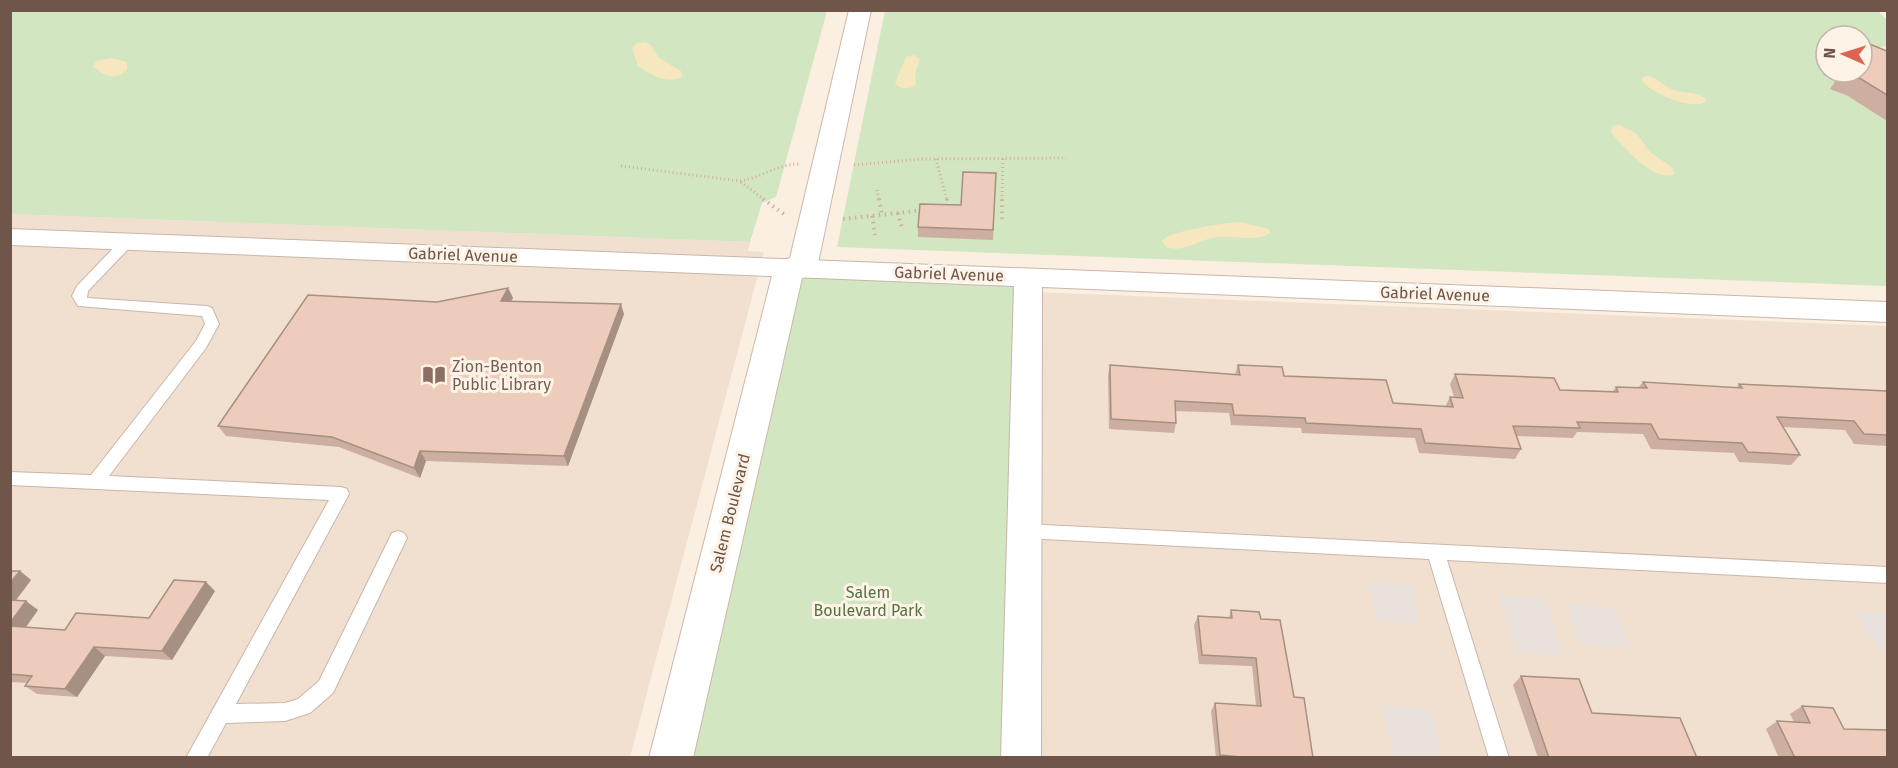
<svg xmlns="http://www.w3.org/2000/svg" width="1898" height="768" viewBox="0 0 1898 768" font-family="'Fira Sans',sans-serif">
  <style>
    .residential { fill: #f1e0d0 }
    .industrial { fill: #e9e1dc }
    .green { fill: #d2e6c1 }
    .sand { fill: #f7e7be }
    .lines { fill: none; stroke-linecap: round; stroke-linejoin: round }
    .lane-casing { stroke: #c9b6a9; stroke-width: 2 }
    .street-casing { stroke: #c9b6a9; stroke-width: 2 }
    .secondary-casing { stroke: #ceb7a9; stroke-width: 2 }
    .path-far1 { stroke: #d1af9f; stroke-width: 3; stroke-dasharray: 1 3; stroke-linecap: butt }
    .path { stroke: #d1af9f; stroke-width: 4; stroke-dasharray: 1.5 4.5; stroke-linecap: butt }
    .lane { fill: #fff; fill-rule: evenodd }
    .street { fill: #fff; fill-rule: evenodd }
    .secondary { fill: #fff; fill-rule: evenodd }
    .wall { fill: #ccafa1 }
    .shaded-wall { fill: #a68f83 }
    .building { fill: #edccbb; stroke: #a68f83; stroke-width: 1.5 }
    .labels { text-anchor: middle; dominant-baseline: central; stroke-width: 6; stroke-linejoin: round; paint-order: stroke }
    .street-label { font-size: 16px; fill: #6f554a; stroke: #fdf3e7 }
    .education-label { font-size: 16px; fill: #785e54; stroke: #fdf3e7; text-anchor: start }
    .park-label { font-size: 16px; fill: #547443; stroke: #fdf3e7 }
  </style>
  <rect width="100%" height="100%" fill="#faefe1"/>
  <g class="residential">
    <polygon points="11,214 750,242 748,251 764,252 630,757 11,758"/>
    <polygon points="1035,292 1887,326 1887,757 1034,758"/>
  </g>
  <g class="industrial">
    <polygon points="1370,581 1413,586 1419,624 1376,619"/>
    <polygon points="1499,595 1544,598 1564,655 1517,652"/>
    <polygon points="1566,603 1613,607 1630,648 1581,644"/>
    <polygon points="1854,611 1887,612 1887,653 1881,653"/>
    <polygon points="1382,705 1430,708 1443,757 1394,756"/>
  </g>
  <g class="green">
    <polygon points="1877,10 1887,20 1887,46 1862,50 1862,36 1826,36 1826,72 1839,82 1831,89 1887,113 1887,286 837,247 885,11"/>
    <polygon points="11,11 827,11 776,197 762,203 750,242 11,214"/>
    <polygon points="789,268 1028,277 1021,757 672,758"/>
  </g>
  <g class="sand">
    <path d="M645,42L651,45L659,58L681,71L683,76C670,86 649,74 638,66L632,48L637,43Z"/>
    <path d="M914,55L920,59L915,73L916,84C910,90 900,90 895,83L906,57Z"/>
    <path d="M111,58L127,62V70C113,82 105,75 93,67L96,61Z"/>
    <path d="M1645,76C1656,76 1661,84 1671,89C1683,94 1694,91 1705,98L1706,102C1690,110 1652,94 1641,80Z"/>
    <path d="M1620,125L1636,133L1650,152L1673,168L1675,174C1655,184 1622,146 1611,132L1612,126Z"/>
    <path d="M1239,222L1269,229L1270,233C1254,243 1231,234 1212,238C1196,241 1184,253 1166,247L1162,241C1168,231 1225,223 1239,222Z"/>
  </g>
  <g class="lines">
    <g class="lane-casing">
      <g id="lane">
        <polygon points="128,237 135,241 133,244 88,291 87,298 207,306 212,308 219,324 206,348 109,476 341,487 347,489 349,494 236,704 285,703 298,699 319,681 392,533 398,531 404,533 407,538 333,693 310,713 285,721 226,723 207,758 186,758 329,500 10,485 10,472 91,475 196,341 205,324 202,316 78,306 72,296 77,286 123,238"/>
        <polygon points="1024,524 1888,567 1888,583 1447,560 1509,758 1489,758 1429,559 1024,538 1018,536 1016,531 1018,526"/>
      </g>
    </g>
    <g class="street-casing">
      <polygon id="street" points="10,229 1888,302 1888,322 1042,287 1041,758 1001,758 1014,286 10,245"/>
    </g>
    <g class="secondary-casing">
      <polygon id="secondary" points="849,10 871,10 817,268 812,275 802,278 693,758 649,758 774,268 779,261 790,258"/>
    </g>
    <g class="path-far1">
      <polyline points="936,159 947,200"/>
      <polyline points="854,165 922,159 1066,158"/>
      <path d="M621,166L740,181C761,178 777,164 799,164"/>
      <polyline points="741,182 765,200"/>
      <polyline points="877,190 879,200"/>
      <polyline points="1002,200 1003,157"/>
    </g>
    <g class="path">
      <polyline points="763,199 785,215"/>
      <polyline points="879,199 882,215"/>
      <polyline points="947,199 947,208"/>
      <polyline points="898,213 902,228"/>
      <polyline points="872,216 875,235"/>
      <polyline points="843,219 925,210"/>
      <polyline points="1002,219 1002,199"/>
    </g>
    <use href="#lane" class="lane"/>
    <use href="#street" class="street"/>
    <use href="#secondary" class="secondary"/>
  </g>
  <g class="wall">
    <polygon points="1887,51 1887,121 1848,96 1830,89 1836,80 1823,75 1826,70 1826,72 1862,72"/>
    <polygon points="996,173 993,240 918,237 918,227 961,205"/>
    <polygon points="508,288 513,298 511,301 624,314 568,466 426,461 420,478 339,447 226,436 218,426 437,302"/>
    <polygon points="1110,365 1235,374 1238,365 1393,403 1445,407 1450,397 1454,397 1450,384 1455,374 1560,390 1613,391 1616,387 1638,388 1643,382 1736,388 1739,384 1887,391 1887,446 1854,444 1845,430 1783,427 1800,455 1791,465 1739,462 1734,453 1651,449 1643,434 1577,432 1573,438 1517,436 1521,449 1515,459 1419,453 1415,438 1302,433 1301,428 1231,425 1229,413 1175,411 1176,423 1174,433 1109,429 1108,375"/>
    <polygon points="10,571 20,571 31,580 16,600 38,610 26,627 65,630 149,618 215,591 172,660 105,656 77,697 37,694 25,686 27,683 10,682"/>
    <polygon points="1231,610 1261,619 1294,697 1313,758 1216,758 1211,711 1215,703 1256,706 1252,666 1199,664 1194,625 1198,616 1229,617"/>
    <polygon points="1521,676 1592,713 1697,758 1538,758 1513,685"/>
    <polygon points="1802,706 1844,729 1887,758 1779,758 1766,729 1777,721 1794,722 1790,714"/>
  </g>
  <g class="shaded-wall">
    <polygon points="508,288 513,298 505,311 501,301"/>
    <polygon points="621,304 624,314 568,466 564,456"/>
    <polygon points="420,451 426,461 420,478 414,468"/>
    <polygon points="20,571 31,580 10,608 10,583"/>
    <polygon points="206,582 215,591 172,660 162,651"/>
    <polygon points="26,601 38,610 20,635 10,628 10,623"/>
    <polygon points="94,647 105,656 77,697 65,689"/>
  </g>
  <g class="building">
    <polygon points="1862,41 1887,51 1887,95 1861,79 1844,72 1862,72"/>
    <polygon points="963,172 996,173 993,230 918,227 920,204 961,205"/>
    <polygon points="508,288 501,301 621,304 564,456 420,451 414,468 332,437 218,426 308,295 437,302"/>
    <polygon points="1110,365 1240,375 1238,365 1282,367 1284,376 1386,380 1393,403 1453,407 1450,397 1463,398 1455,374 1554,378 1560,390 1618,392 1616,387 1647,388 1643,382 1742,388 1739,384 1887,391 1887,435 1864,434 1854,421 1777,417 1800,455 1748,452 1742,443 1659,439 1651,424 1577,422 1580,428 1513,426 1521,449 1425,443 1421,429 1306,423 1305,418 1234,415 1232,404 1175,401 1176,423 1111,419"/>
    <polygon points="10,571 20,571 10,583"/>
    <polygon points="174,580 206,582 162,651 94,647 65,689 25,686 32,676 10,674 10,626 65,630 76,613 149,618"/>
    <polygon points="10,600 26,601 10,623"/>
    <polygon points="1231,610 1259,612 1261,619 1280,620 1294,697 1304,698 1313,758 1251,758 1220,755 1215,703 1261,706 1256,658 1202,655 1198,616 1232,618"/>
    <polygon points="1521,676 1579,679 1592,713 1680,718 1697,758 1549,758"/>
    <polygon points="1802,706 1833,708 1844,729 1887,730 1887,758 1795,758 1777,721 1810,723"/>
  </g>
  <defs>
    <g id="library-bare" transform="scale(1.8)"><path d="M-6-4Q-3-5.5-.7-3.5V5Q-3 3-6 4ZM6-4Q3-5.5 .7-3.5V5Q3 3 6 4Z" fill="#8d6e63" stroke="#fdf3e7" stroke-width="2.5" paint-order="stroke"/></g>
  </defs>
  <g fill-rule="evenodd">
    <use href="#library-bare" x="434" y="375"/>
  </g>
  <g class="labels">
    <g class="street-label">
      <text transform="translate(463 255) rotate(2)">Gabriel Avenue</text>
      <text transform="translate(949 274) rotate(2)">Gabriel Avenue</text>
      <text transform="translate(1435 294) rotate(2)">Gabriel Avenue</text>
      <text transform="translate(730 513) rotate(-76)">Salem Boulevard</text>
    </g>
    <g class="education-label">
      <text x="452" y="366">Zion-Benton<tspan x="452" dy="18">Public Library</tspan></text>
    </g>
    <g class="park-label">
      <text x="868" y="592">Salem<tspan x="868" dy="18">Boulevard Park</tspan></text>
    </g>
  </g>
  <rect width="1898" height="768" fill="none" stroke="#6f554a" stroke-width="24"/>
  <g transform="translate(1844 54) rotate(273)"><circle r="28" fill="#fdf3e7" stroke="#c4b4a8" stroke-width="1.5"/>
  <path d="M0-4.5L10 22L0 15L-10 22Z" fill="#db664f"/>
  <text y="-9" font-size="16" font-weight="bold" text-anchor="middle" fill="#6f554a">N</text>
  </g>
</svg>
